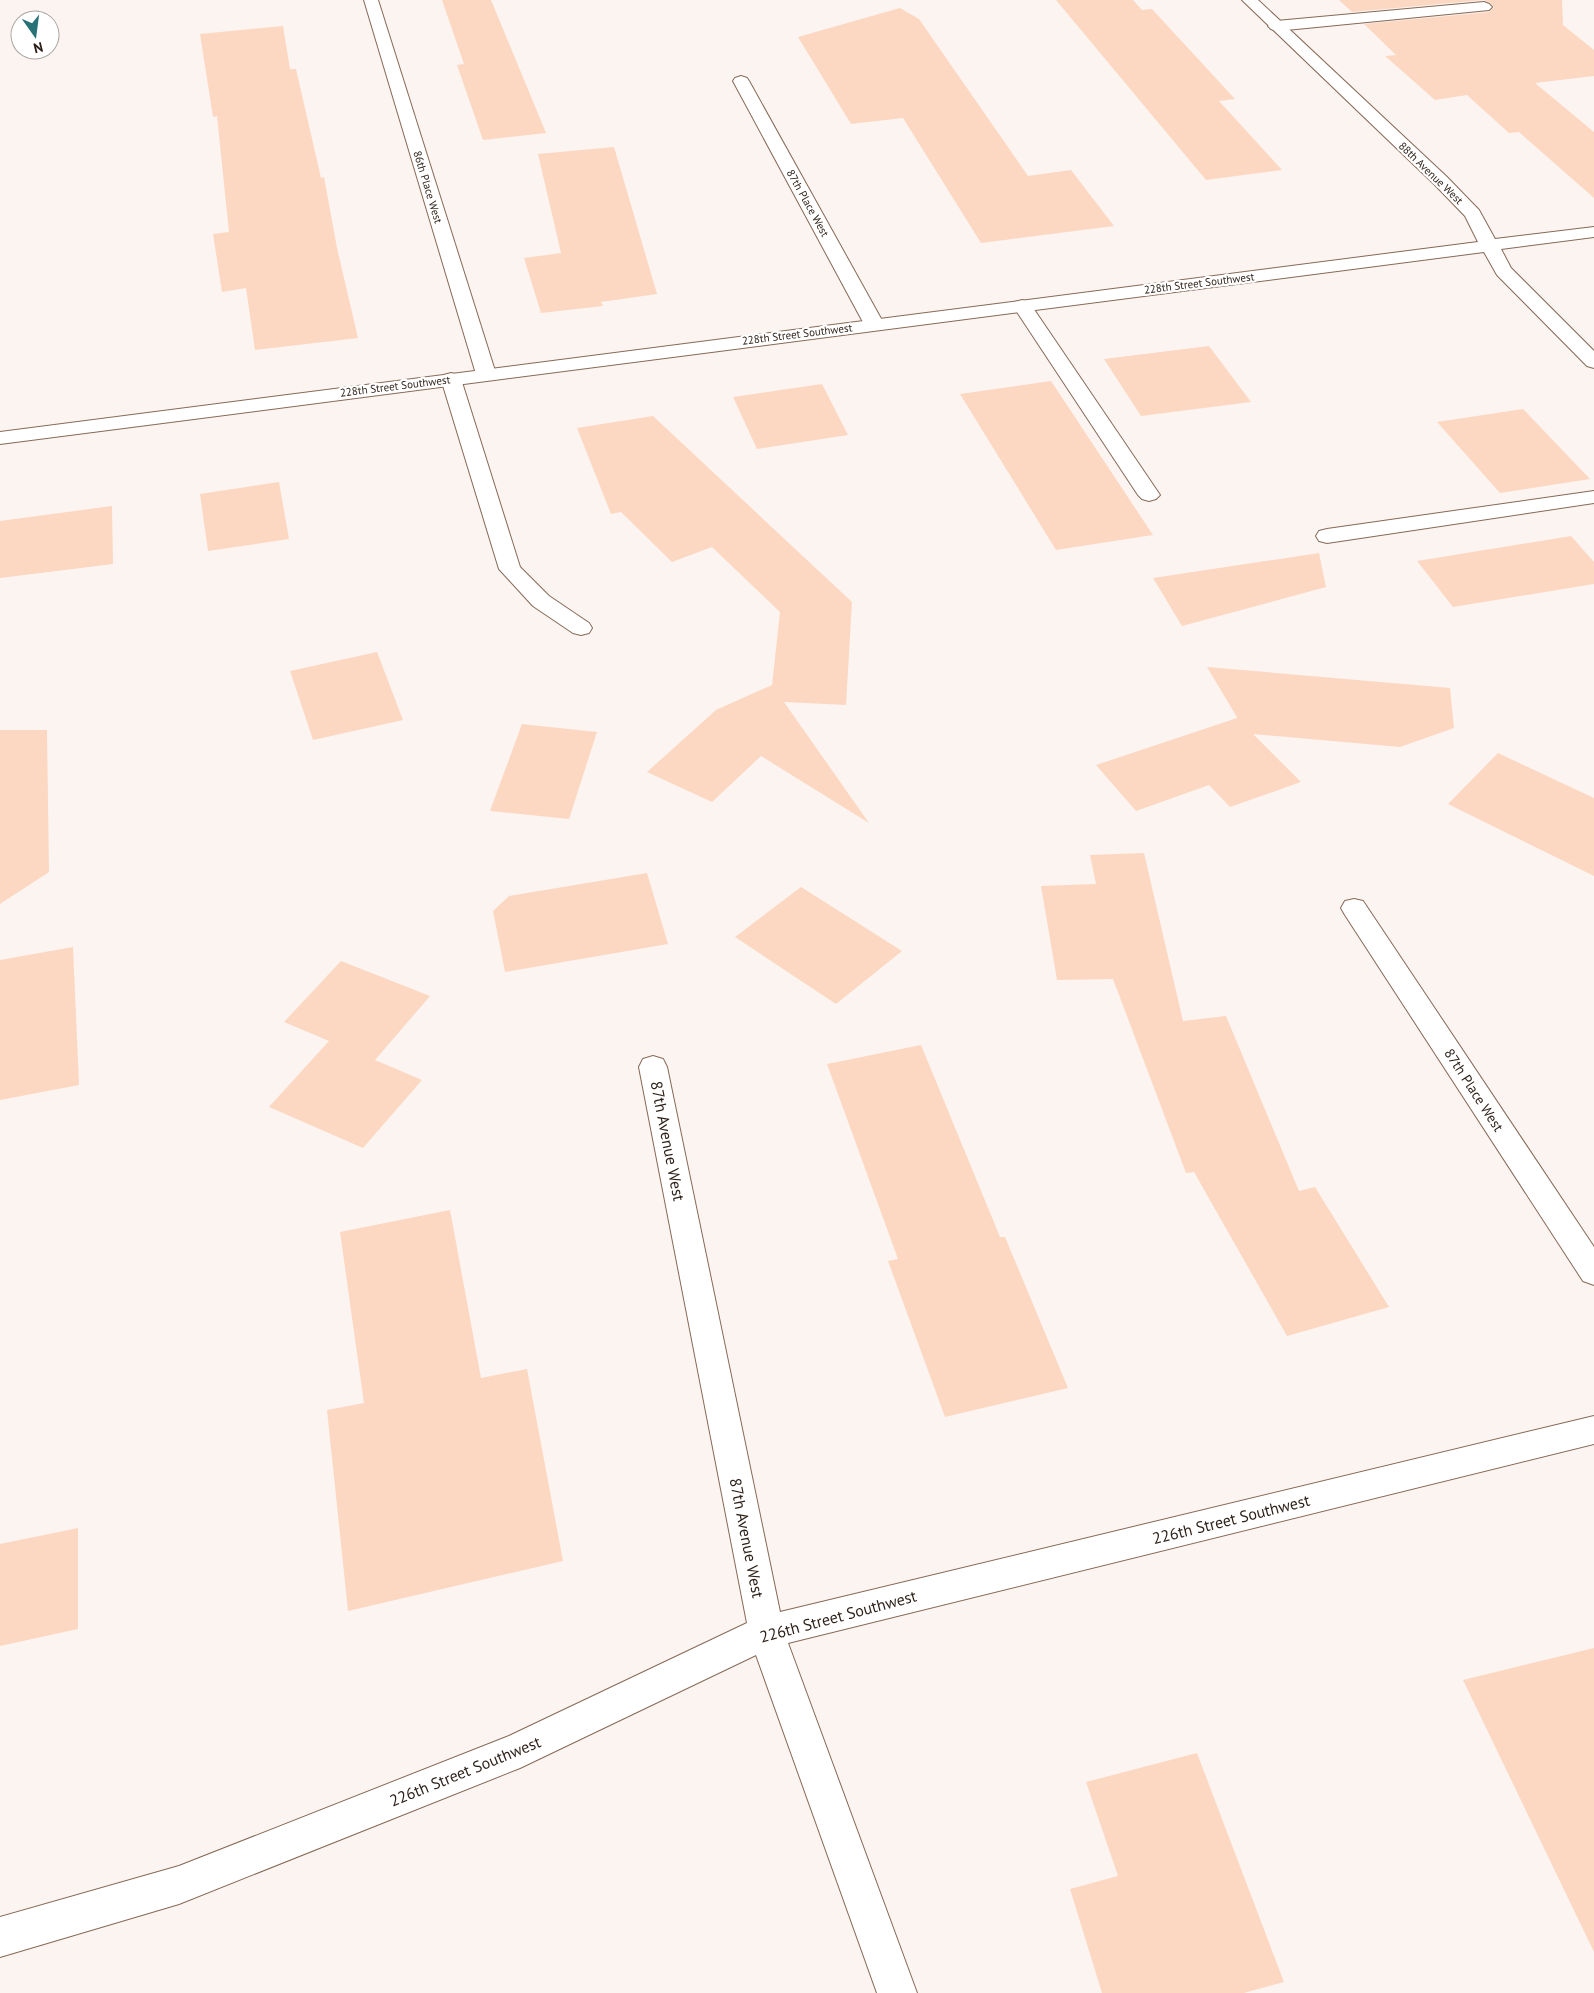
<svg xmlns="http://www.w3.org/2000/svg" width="1594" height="1993" viewBox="0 0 1594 1993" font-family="'PT Sans',sans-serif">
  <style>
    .building { fill: #fcd8c2 }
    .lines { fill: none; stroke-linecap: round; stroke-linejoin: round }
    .service-casing { stroke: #876957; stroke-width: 2 }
    .minor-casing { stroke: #876957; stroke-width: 2 }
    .tertiary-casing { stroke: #876957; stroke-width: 2 }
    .service { fill: #fff; fill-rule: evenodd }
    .minor { fill: #fff; fill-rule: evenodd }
    .tertiary { fill: #fff; fill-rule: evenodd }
    .labels { text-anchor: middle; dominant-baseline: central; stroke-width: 4.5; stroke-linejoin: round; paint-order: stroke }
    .far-street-label { font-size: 11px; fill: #2b1f17; stroke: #fff }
    .street-label { font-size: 14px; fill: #2b1f17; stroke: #fff }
    .near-street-label { font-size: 16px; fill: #2b1f17; stroke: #fff }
  </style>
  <rect width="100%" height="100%" fill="#fbf4f0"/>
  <g class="building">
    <polygon points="442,0 491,0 546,133 483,140 457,65 464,64"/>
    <polygon points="1056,0 1133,0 1142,10 1152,9 1235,99 1219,101 1282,170 1206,180"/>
    <polygon points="1339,0 1562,0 1563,25 1594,50 1594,76 1535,83 1594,132 1594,198 1519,132 1509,133 1467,95 1435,100 1385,56 1396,55 1364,24 1489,12 1494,7 1490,3 1484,0 1352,12"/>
    <polygon points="900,8 919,19 1028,176 1071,170 1114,226 981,243 903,118 851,124 798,37"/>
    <polygon points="283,26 290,69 296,69 321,178 324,177 337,248 358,338 255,350 246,288 222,292 213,234 229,232 217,116 213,117 200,34"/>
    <polygon points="614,147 657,294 601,302 603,306 541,313 524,258 561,253 538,154"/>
    <polygon points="1209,346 1251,402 1141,416 1104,359"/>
    <polygon points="1051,381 1153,535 1056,550 960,394"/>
    <polygon points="822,384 848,435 757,449 733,397"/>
    <polygon points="1523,409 1590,479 1500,493 1437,422"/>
    <polygon points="653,416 852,602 846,705 784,702 869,823 761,756 712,802 647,772 716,710 772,685 780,612 712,547 672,562 621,512 611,514 577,428"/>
    <polygon points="279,482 289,539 208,551 200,494"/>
    <polygon points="112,506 113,564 0,578 0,521"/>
    <polygon points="1571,536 1594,562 1594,584 1453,607 1417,561"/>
    <polygon points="1319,553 1326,587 1182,626 1153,578"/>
    <polygon points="377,652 403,720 313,740 290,671"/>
    <polygon points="1207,667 1450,688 1454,728 1400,747 1253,734 1301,782 1230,807 1209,785 1136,811 1096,765 1237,718 1238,719"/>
    <polygon points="522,724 597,732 569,819 490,811"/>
    <polygon points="0,730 47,730 49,872 0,904"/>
    <polygon points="1498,753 1594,798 1594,876 1448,804"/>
    <polygon points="1144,853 1183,1021 1226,1016 1299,1191 1315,1187 1389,1307 1287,1336 1194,1172 1186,1173 1113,979 1057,980 1041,886 1096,884 1090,855"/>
    <polygon points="647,873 668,944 505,972 493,911 509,896"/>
    <polygon points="801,887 902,951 836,1004 735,937"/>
    <polygon points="73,947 79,1085 0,1100 0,960"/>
    <polygon points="341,961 430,996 375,1060 422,1080 363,1148 269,1107 329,1041 284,1022"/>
    <polygon points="921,1045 1000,1237 1005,1237 1068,1388 945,1417 888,1261 898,1259 827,1064"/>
    <polygon points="450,1210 481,1378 527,1369 563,1561 348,1611 327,1410 364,1403 340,1232"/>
    <polygon points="78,1528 78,1629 0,1646 0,1544"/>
    <polygon points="1594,1648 1594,1952 1463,1680"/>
    <polygon points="1197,1753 1284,1982 1244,1993 1102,1993 1070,1889 1118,1876 1086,1782"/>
  </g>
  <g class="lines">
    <g class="service-casing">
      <g id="service">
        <polygon points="1484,2 1489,4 1492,7 1489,10 1276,31 1271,29 1268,26 1271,23 1276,21"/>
        <polygon points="1022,300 1029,302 1160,495 1156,499 1149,501 1142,499 1138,495 1013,306 1015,302"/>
        <polygon points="1594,491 1594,503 1327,543 1319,541 1316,536 1319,531 1327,529"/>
      </g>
    </g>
    <g class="minor-casing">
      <g id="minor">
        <polygon points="364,0 378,0 496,374 493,378 486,380 479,378 476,374"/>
        <polygon points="741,76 747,78 749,81 884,324 881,328 874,330 867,328 864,324 733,81 735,78"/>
        <polygon points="451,373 458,375 461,379 520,567 549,596 589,623 592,628 589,633 581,635 573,633 533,606 499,569 441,379 444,375"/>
        <polygon points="1354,899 1363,901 1594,1247 1594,1285 1583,1281 1345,915 1341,908 1345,901"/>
        <polygon points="653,1056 663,1059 667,1067 780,1612 1594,1416 1594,1444 788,1643 917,1993 877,1993 756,1655 520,1768 179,1904 0,1957 0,1917 179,1866 509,1736 747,1623 639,1067 643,1059"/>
      </g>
    </g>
    <g class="tertiary-casing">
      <polygon id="tertiary" points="1242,0 1258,0 1447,177 1479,210 1495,239 1594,227 1594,237 1501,249 1511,268 1594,351 1594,368 1587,366 1497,275 1484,252 0,444 0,432 1478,242 1465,216 1435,185"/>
    </g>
    <use href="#service" class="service"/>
    <use href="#minor" class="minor"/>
    <use href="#tertiary" class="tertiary"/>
  </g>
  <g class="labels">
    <g class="far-street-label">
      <text transform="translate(1431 173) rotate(44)">88th Avenue West</text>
      <text transform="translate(428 187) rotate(73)">86th Place West</text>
      <text transform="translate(808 203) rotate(61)">87th Place West</text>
      <text transform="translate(1199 283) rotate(-7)">228th Street Southwest</text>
      <text transform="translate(797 334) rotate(-7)">228th Street Southwest</text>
      <text transform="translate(395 386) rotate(-7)">228th Street Southwest</text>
    </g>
    <g class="street-label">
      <text transform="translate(1474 1090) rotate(57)">87th Place West</text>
    </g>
    <g class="near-street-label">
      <text transform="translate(668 1141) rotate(79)">87th Avenue West</text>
      <text transform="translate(1231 1519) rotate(-14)">226th Street Southwest</text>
      <text transform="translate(747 1538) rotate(79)">87th Avenue West</text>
      <text transform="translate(838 1616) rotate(-15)">226th Street Southwest</text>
      <text transform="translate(465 1771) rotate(-22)">226th Street Southwest</text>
    </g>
  </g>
  <g transform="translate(35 35) rotate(166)"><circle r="24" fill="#ffffff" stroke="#aaa5a2"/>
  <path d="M0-4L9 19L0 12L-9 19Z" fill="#277177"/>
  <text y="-8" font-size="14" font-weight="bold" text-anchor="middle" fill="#2b1f17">N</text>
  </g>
</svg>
